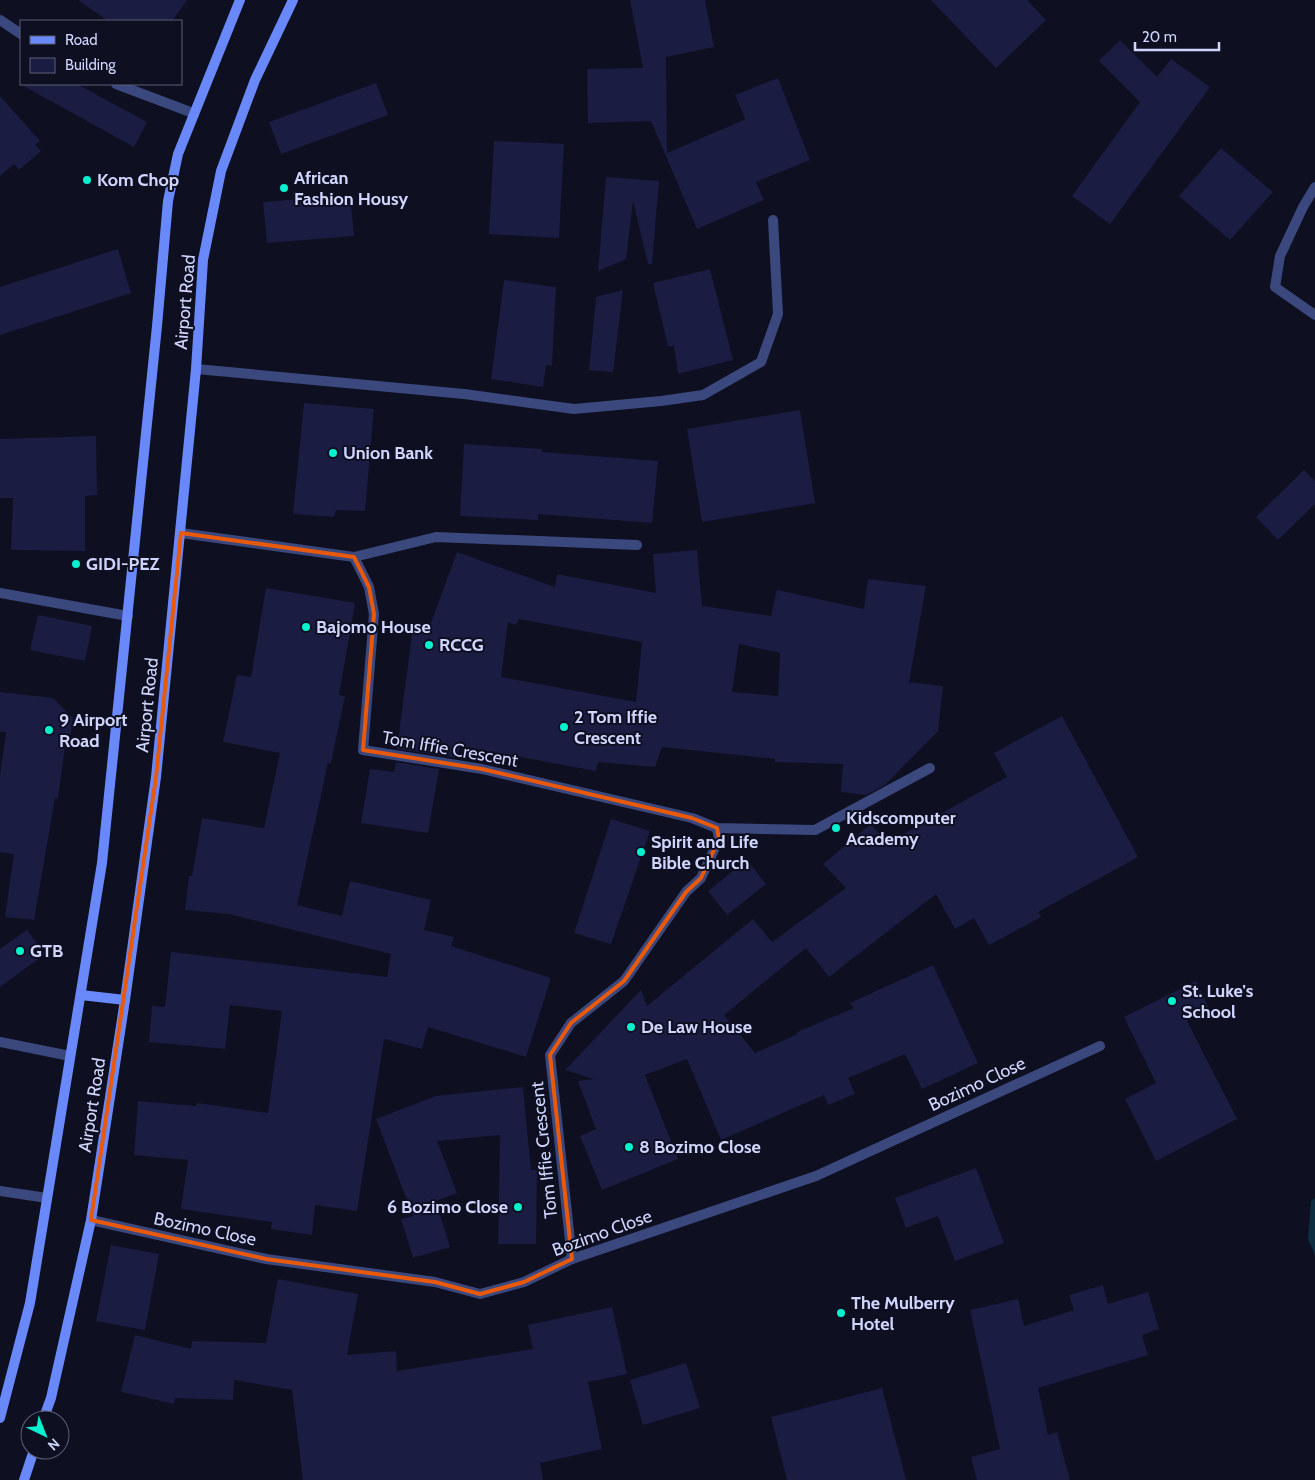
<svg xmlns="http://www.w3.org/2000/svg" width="1315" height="1480" viewBox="0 0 1315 1480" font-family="Cabin,sans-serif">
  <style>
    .water { fill: #0d2d41 }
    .building { fill: #1a1c41; fill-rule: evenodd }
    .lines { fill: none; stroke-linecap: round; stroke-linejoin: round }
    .street { stroke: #3a487e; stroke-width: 10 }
    .secondary { stroke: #6989fa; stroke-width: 10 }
    .marked { fill: none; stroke: #e8590c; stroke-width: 4; stroke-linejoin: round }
    .poi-dot { fill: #08f1cf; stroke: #0e0f21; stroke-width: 2 }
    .labels { text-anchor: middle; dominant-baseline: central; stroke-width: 4; stroke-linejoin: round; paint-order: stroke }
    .poi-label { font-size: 18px; font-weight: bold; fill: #cfd5fd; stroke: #0e0f21; text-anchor: start }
    .street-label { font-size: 18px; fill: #cfd5fd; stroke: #0e0f21 }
  </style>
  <rect width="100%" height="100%" fill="#0e0f21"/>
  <polygon class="water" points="1315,1198 1315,1255 1308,1239 1311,1201"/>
  <g class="building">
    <polygon points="78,0 187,0 172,21 108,21"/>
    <polygon points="630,0 705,0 714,47 666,57 667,153 746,119 745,119 735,95 778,78 810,160 756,182 764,200 697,229 651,121 588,123 587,69 643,68"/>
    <polygon points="931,0 1027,0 1046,20 996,68"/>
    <polygon points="1120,40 1157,77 1171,59 1210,87 1110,224 1072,196 1140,102 1099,61"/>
    <polygon points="376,83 388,115 281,154 269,122"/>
    <polygon points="20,84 77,84 147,122 134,147"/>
    <polygon points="0,96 40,141 35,145 41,151 19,170 14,164 0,176"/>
    <polygon points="494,141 564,144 559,238 489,234"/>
    <polygon points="1221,148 1273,192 1230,240 1179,196"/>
    <polygon points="606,177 659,181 652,264 648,264 633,201 626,259 598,271"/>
    <polygon points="350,195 354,236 267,243 263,202"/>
    <polygon points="118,249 131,293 0,335 0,287"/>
    <polygon points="710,269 733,360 678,374 674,346 668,346 653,283"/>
    <polygon points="504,280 556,287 552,366 546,365 543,387 491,379"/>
    <polygon points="623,290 613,372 589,370 596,297"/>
    <polygon points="304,403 374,409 365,511 336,510 334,517 293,514"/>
    <polygon points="800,410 815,503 702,522 687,429"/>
    <polygon points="96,436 97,495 85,496 85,551 11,550 13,498 0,498 0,439"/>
    <polygon points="464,444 542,449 542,452 658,461 652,523 538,514 538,520 460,516"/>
    <polygon points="1304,470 1315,481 1315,504 1278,540 1256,517"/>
    <path d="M697,550L702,606L771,616L777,590L864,609L868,579L926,586L909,682L943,686L938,731L885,785L866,795L841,792L843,764L775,762V759L662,747L655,767L598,762L596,771L460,746L457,758L397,749L413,627L429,628L457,552L555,587L557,574L656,593L653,554ZM519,619L642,642L636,702L501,677L508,622L516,625ZM739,644L780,653L778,696L732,692Z"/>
    <polygon points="266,588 355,603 339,695 345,696 331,763 328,763 297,905 342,916 350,881 431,900 424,930 454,937 451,946 551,978 526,1057 428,1027 422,1049 384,1039 357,1211 315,1205 312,1235 271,1229 272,1222 181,1209 188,1160 134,1155 138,1101 196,1106 197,1103 268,1113 282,1011 230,1005 225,1049 149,1042 152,1006 165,1007 171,952 387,977 391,954 229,914 185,910 189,876 192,876 202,818 264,828 280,753 223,742 237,675 251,677"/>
    <polygon points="38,615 92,626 85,661 30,650"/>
    <polygon points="0,692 53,698 73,718 69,748 65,747 58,798 55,798 34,920 5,917 14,854 0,852 0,776 6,732 0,732"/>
    <polygon points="1062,716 1138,857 1038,912 1041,917 989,945 974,918 955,929 936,894 829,977 806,948 724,1015 755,1053 798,1034 797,1032 854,1008 850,1003 933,965 978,1063 922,1089 905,1054 848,1078 855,1094 828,1105 824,1095 721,1140 687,1059 645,1075 678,1159 602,1190 580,1136 596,1129 578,1081 594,1079 565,1070 641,990 647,1006 753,919 772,942 846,888 823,864 871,824 887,843 1007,777 994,753"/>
    <polygon points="396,762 439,769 428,833 361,823 370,769 394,772"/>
    <polygon points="611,819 650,831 611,944 574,933"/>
    <polygon points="747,860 766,884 727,915 708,891"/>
    <polygon points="27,930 45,954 0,987 0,949"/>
    <polygon points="1196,981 1210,1010 1187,1021 1237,1119 1156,1161 1125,1099 1156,1083 1124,1017"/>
    <polygon points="523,1087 531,1170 537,1170 536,1244 498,1244 500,1135 437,1141 457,1193 436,1201 450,1247 413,1258 401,1219 413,1216 376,1119 436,1096"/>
    <polygon points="976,1168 1004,1243 955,1261 938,1216 906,1228 895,1198"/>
    <polygon points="111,1245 159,1254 145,1330 96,1321"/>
    <polygon points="278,1279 358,1294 347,1355 396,1351 397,1371 533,1349 528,1325 612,1307 627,1374 588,1382 602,1449 540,1463 543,1480 303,1480 292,1390 234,1380 233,1400 175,1398 174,1404 121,1392 135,1335 191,1349 192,1341 266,1343"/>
    <polygon points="1103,1285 1108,1304 1148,1292 1159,1329 1142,1335 1148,1355 1038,1388 1048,1435 1057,1432 1070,1480 977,1480 971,1457 1000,1449 970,1310 1018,1299 1024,1326 1074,1310 1069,1295"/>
    <polygon points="686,1363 700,1408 643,1425 630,1380"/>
    <polygon points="882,1388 906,1480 787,1480 771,1417"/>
  </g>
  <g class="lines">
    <g class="street">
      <polyline points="0,20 21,34"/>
      <polyline points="116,84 193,113"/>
      <polyline points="1315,187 1303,207 1280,256 1275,287 1315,315"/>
      <polyline points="196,369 464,394 574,409 661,401 703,395 761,362 778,314 773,220"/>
      <polyline points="181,533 354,557 369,587 374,614 363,750 482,769 692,818 717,828 815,830 930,768"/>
      <polyline points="354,557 436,537 637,545"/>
      <polyline points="0,593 128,616"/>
      <polyline points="0,1042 70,1056"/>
      <polyline points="0,1191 47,1198"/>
      <polyline points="91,1220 266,1259 435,1282 480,1294 524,1282 572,1259 816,1176 1100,1046"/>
      <polyline points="572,1259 550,1055 571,1023 624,981 686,892 701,878 719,839 717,828"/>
    </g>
    <g class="secondary">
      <polyline points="81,995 125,1000"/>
      <polyline points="0,1418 30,1303 102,863 157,326 168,201 178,154 240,0"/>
      <polyline points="43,1420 51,1398 91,1220 125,1000 156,777 196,369 203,260 221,171 255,80 293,0"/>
      <polyline points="24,1480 34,1450"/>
    </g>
  </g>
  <path class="marked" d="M181,533L354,557L369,587L374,614L363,750L482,769L692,818L717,828L719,839L701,878L686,892L624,981L571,1023L550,1055L572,1259L524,1282L480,1294L435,1282L266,1259L91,1220L156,777Z"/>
  <g class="poi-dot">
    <circle cx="87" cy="180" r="5"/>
    <circle cx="284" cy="188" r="5"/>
    <circle cx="333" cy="453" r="5"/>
    <circle cx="76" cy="564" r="5"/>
    <circle cx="306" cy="627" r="5"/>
    <circle cx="429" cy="645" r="5"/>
    <circle cx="564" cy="727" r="5"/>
    <circle cx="49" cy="730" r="5"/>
    <circle cx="836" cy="828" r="5"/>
    <circle cx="641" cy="852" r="5"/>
    <circle cx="20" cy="951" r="5"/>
    <circle cx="1172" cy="1001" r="5"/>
    <circle cx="631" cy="1027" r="5"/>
    <circle cx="629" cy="1147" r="5"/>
    <circle cx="518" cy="1207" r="5"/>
    <circle cx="841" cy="1313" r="5"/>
  </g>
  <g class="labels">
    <g class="poi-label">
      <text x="294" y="178">African<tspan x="294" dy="21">Fashion Housy</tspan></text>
      <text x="97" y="180">Kom Chop</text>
      <text x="343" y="453">Union Bank</text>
      <text x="86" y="564">GIDI-PEZ</text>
      <text x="316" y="627">Bajomo House</text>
      <text x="439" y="645">RCCG</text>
      <text x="574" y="717">2 Tom Iffie<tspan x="574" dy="21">Crescent</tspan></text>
      <text x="59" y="720">9 Airport<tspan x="59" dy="21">Road</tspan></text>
      <text x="846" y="818">Kidscomputer<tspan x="846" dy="21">Academy</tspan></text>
      <text x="651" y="842">Spirit and Life<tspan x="651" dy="21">Bible Church</tspan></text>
      <text x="30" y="951">GTB</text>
      <text x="1182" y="991">St. Luke's<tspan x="1182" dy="21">School</tspan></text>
      <text x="641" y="1027">De Law House</text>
      <text x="639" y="1147">8 Bozimo Close</text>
      <text x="508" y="1207" text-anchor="end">6 Bozimo Close</text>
      <text x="851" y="1303">The Mulberry<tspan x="851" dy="21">Hotel</tspan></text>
    </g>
    <g class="street-label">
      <text transform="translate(185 302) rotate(-85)">Airport Road</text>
      <text transform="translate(147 705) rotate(-84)">Airport Road</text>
      <text transform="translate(450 749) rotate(10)">Tom Iffie Crescent</text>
      <text transform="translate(977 1084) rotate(-25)">Bozimo Close</text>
      <text transform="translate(92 1105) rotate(-81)">Airport Road</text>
      <text transform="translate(544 1150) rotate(-96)">Tom Iffie Crescent</text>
      <text transform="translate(205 1229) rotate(12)">Bozimo Close</text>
      <text transform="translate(602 1233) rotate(-20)">Bozimo Close</text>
    </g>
  </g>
  <rect x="20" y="20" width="162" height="65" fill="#0e0f21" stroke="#5b5e79"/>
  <rect x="30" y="36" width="25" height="8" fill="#6989fa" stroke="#5b5e79"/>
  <text x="65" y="45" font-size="15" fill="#cfd5fd">Road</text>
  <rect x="30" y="58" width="25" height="15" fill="#1a1c41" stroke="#5b5e79"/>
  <text x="65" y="70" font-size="15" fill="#cfd5fd">Building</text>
  <g transform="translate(45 1435) rotate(137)"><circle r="24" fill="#0e0f21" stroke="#5b5e79"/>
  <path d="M0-4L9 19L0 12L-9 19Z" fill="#08f1cf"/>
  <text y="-8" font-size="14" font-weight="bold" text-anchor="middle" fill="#cfd5fd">N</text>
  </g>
  <path d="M1135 42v8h84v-8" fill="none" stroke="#cfd5fd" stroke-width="2.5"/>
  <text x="1142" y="42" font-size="15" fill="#cfd5fd" stroke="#0e0f21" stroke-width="4" paint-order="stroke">20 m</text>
</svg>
